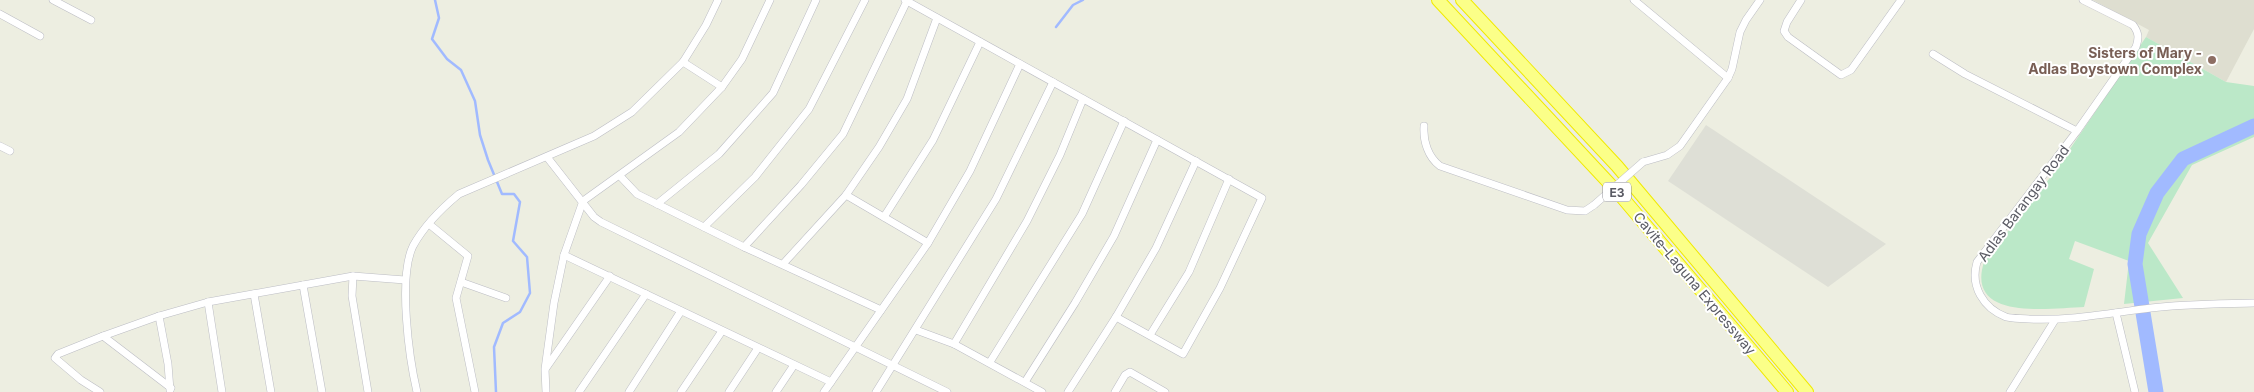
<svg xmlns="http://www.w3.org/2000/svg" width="2254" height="392" viewBox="0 0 2254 392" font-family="Inter,sans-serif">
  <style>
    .industrial { fill: #dedfd6 }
    .education { fill: #deded0 }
    .green { fill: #bbe8c8 }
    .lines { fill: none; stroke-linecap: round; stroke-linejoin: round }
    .stream { stroke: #a1baff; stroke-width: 2.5 }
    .river { stroke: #a1baff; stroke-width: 15 }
    .minor-casing { stroke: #bcbdc4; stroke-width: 8 }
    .motorway-casing { stroke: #f0ea00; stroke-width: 14 }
    .minor { stroke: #fff; stroke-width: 7 }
    .motorway { stroke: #fbff88; stroke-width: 12 }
    .minor-bridge-casing { stroke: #bcbdc4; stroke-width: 8; stroke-linecap: butt }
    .minor-bridge { stroke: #fff; stroke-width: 7 }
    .education-dot { fill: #8d6e63; stroke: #fff; stroke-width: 2 }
    .labels { text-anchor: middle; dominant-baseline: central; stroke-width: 4; stroke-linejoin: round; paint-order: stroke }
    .shield { fill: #fff; stroke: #8c8c92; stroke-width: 1 }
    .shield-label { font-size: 12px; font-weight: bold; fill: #5a5b64 }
    .education-label { font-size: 14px; font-weight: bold; fill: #785e54; stroke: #fff; text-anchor: end }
    .street-label { font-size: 14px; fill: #5a5b64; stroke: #fff }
  </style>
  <rect width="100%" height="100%" fill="#edeee1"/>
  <polygon class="industrial" points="1706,125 1886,244 1828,287 1668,181"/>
  <polygon class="education" points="2093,0 2254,0 2254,29 2226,82 2146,37 2149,30"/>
  <path class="green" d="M2146,37L2226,82L2254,86V137L2192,165L2148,243L2183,298L2124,304L2129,261L2075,241L2069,259L2094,269L2084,307C2051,308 1965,322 1984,262L2053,174Z"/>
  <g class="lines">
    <g class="stream">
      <polyline points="435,0 439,18 432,39 447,59 461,70 475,101 480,135 488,160 502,194 514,194 520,202 513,241 527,257 530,293 520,312 503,323 494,347 496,392"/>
      <polyline points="1056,27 1073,5 1083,0"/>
    </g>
    <polyline class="river" points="2156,392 2135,264 2139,234 2157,193 2183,159 2254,126"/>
    <g class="minor-casing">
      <g id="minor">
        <polyline points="53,0 91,20"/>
        <polyline points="905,0 1262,198 1220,288 1183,354 1116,317"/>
        <polyline points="1634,0 1728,78"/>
        <polyline points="1801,0 1787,22 1784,31 1788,37 1841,75 1851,70 1901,0"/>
        <path d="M2083,0L2133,25C2139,33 2139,38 2136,47L2077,131L1977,262C1970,286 1983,308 2006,317C2013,319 2022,318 2029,319C2070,321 2110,313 2151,308C2185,304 2220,304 2254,303"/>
        <polyline points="0,14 40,36"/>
        <polyline points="1933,54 1965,74 2077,131"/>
        <polyline points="683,62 722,87"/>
        <path d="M1424,126C1423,141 1428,157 1440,166L1567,210L1585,211L1594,205"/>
        <polyline points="0,146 10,151"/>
        <polyline points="547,157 594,217 601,222 947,392"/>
        <polyline points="1643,162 1667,155 1680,146 1728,78 1732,69 1740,32 1746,20 1760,0"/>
        <polyline points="620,176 637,194 744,247 881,310"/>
        <polyline points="846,195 928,243"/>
        <polyline points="657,204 719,154 773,93 816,0"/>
        <polyline points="884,217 933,140 980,42"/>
        <polyline points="429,224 468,256 456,298 475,392"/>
        <polyline points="704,227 755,177 809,109 865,0"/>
        <polyline points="744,247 801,185 843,134 907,1"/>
        <polyline points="564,255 831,382"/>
        <polyline points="783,264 846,195 879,147 907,99 937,18"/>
        <polyline points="353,276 352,296 368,392"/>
        <polyline points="461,282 506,298"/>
        <polyline points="303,285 322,392"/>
        <polyline points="254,294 271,392"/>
        <polyline points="208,302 222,392"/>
        <polyline points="2116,313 2135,392"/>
        <polyline points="159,316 168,364 170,390"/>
        <polyline points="916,330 954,344 1042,392"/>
        <polyline points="1150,335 1189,272 1229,179"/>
        <polyline points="954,344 1027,221 1060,155 1083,99"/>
        <polyline points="990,362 1082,214 1124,121"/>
        <polyline points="546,368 610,276"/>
        <polyline points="1025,382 1075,303 1114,236 1157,140"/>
        <polyline points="171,388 103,336 159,316 208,302 353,276 405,280"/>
        <polyline points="100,392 81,380 55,358 58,354 103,336"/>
        <path d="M417,392C409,358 398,277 413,246C424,226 442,208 459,194L594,136L632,112L683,62L706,25L718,0"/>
        <polyline points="546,392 545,369 554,303 564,255 583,201 679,132 722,87 742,59 770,0"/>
        <polyline points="579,392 646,294"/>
        <polyline points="629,392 681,311"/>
        <polyline points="681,392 722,331"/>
        <polyline points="729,392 758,348"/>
        <polyline points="776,392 794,365"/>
        <polyline points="824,392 928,243 970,171 1020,64"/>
        <polyline points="876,392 996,199 1053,82"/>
        <polyline points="1068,392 1116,317 1156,248 1196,161"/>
        <polyline points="1115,392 1125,375 1130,372 1165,392"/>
        <polyline points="2010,392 2055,320"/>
      </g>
    </g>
    <g class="motorway-casing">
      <g id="motorway">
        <polyline points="1438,0 1621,196 1787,392"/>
        <polyline points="1462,0 1617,166 1807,392"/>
      </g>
    </g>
    <use href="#minor" class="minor"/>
    <use href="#motorway" class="motorway"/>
    <g class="minor-bridge-casing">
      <polyline id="minor-bridge" points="1594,205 1643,162"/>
    </g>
    <use href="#minor-bridge" class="minor-bridge"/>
  </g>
  <circle class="education-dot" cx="2212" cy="60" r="5"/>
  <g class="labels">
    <rect class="shield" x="1603" y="182.5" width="28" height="19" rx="4"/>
    <g class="shield-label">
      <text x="1617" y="192">E3</text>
    </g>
    <g class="education-label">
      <text x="2202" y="52">Sisters of Mary -<tspan x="2202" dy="16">Adlas Boystown Complex</tspan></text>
    </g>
    <g class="street-label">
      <text transform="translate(2023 203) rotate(-53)">Adlas Barangay Road</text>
      <text transform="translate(1695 283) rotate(50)">Cavite–Laguna Expressway</text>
    </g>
  </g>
</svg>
